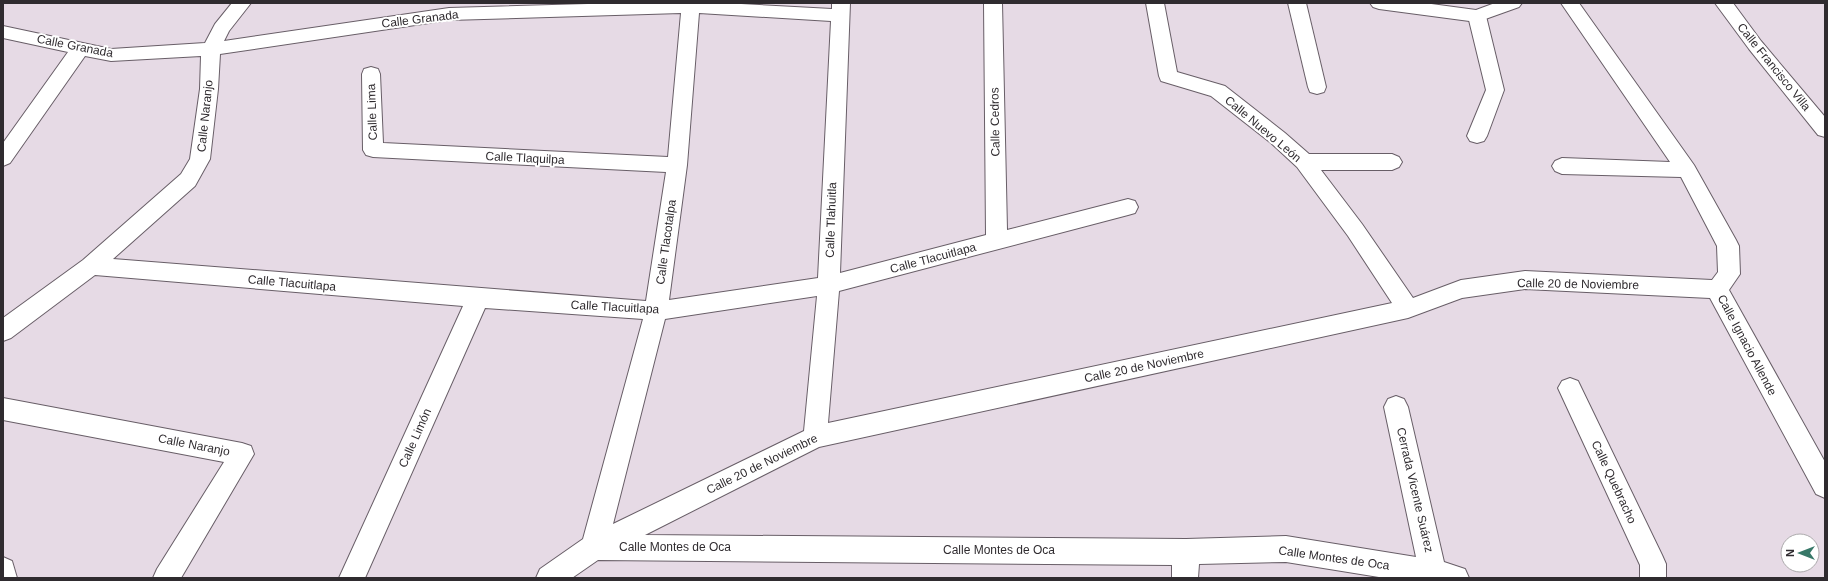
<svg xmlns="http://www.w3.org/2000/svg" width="1828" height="581" viewBox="0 0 1828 581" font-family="Arial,sans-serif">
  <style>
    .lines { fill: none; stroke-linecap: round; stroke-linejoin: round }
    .street-casing { stroke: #685e67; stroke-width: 2 }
    .secondary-casing { stroke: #685e67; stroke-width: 2 }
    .street { fill: #fff; fill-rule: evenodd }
    .secondary { fill: #fff; fill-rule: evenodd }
    .labels { text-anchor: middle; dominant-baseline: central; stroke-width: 4; stroke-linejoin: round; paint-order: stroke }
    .street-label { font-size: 12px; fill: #2f2b2f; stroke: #fff }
  </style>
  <rect width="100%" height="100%" fill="#e6dae5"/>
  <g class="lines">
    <g class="street-casing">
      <g id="street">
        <path d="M232,3H251L229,31L224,41L449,8L623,3H723L832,9V3H850L840,273L986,235L984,3H1002L1007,230L1128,199L1135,201L1138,207L1135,213L1128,215L839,291L828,423L1392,303L1348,236L1297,167L1271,143L1211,96L1161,81L1159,76L1146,3H1164L1177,72L1225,86L1285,133L1309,154H1392L1399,157L1402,162L1399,167L1392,170H1321L1362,224L1413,298L1461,280L1525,271L1712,280L1718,272L1717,246L1681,177L1562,174L1555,171L1552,166L1555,161L1562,158L1670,162L1561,3H1579L1694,165L1736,240L1739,246L1740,274L1729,290L1825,462V498L1816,494L1710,298L1525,289L1462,298L1408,318L819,447L645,535L1186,539L1286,536L1416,557L1384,407L1388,399L1396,396L1404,399L1408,407L1444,562L1465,569L1469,578H1385L1286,562L1199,564L1198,578H1172V565L598,560L572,578H536L540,569L583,539L643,319L485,308L365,578H339L463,306L95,275L11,338L3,341V318L83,260L181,174L190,159L200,89L201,56L111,61L85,56L10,163L3,166V143L68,52L3,38V26L111,49L205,43L215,24ZM681,13L668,157L383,143L380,74L378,69L371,67L364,69L362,74L363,150L366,155L373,157L666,172L646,301L113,259L195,186L210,159L218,89L220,54L449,20ZM699,13L831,21L818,278L669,300L687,165ZM817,296L804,431L613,524L665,319Z"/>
        <polygon points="1288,3 1306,3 1326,87 1324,92 1317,94 1310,92 1308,87"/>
        <polygon points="1715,3 1733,3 1761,41 1825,117 1825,137 1818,135 1749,49"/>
        <polygon points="1477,10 1483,12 1486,16 1504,90 1487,136 1484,141 1477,143 1470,141 1467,136 1486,90 1468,16 1471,12"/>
        <polygon points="1570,378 1578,381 1662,555 1666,564 1666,578 1640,578 1640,565 1558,388 1562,381"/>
        <polygon points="3,398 242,443 251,446 254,454 181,578 153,578 157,569 224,462 3,420"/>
        <polygon points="3,557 12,561 17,578 3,578"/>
      </g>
    </g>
    <g class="secondary-casing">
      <polygon id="secondary" points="1370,3 1424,3 1476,10 1495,3 1522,3 1519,7 1477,22 1379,9 1373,7"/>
    </g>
    <use href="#street" class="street"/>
    <use href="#secondary" class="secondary"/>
  </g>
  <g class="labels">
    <g class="street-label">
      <text transform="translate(420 19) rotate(-7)">Calle Granada</text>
      <text transform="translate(75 46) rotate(11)">Calle Granada</text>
      <text transform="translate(1774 67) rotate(51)">Calle Francisco Villa</text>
      <text transform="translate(372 112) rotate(-92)">Calle Lima</text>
      <text transform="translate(205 116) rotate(-84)">Calle Naranjo</text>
      <text transform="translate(995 122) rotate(-91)">Calle Cedros</text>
      <text transform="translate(1263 129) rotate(40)">Calle Nuevo León</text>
      <text transform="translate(525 158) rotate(3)">Calle Tlaquilpa</text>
      <text transform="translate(831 220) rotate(-88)">Calle Tlahuitla</text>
      <text transform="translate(666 242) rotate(-82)">Calle Tlacotalpa</text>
      <text transform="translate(933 258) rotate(-15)">Calle Tlacuitlapa</text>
      <text transform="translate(292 283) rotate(5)">Calle Tlacuitlapa</text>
      <text transform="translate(1578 284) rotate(1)">Calle 20 de Noviembre</text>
      <text transform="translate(615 307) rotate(3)">Calle Tlacuitlapa</text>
      <text transform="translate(1747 345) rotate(62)">Calle Ignacio Allende</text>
      <text transform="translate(1144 366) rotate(-12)">Calle 20 de Noviembre</text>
      <text transform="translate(415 438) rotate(-66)">Calle Limón</text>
      <text transform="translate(194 445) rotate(11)">Calle Naranjo</text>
      <text transform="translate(762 464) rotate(-26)">Calle 20 de Noviembre</text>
      <text transform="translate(1614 482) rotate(65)">Calle Quebracho</text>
      <text transform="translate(1415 490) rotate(77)">Cerrada Vicente Suárez</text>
      <text x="675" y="547">Calle Montes de Oca</text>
      <text x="999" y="550">Calle Montes de Oca</text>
      <text transform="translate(1334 558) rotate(8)">Calle Montes de Oca</text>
    </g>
  </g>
  <rect width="1828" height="581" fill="none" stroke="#2f2b2f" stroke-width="8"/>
  <g transform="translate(1800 553) rotate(270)"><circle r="19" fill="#ffffff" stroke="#acaaac"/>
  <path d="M0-3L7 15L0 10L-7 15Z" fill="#377868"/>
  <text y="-6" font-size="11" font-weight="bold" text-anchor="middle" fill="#2f2b2f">N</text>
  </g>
</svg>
